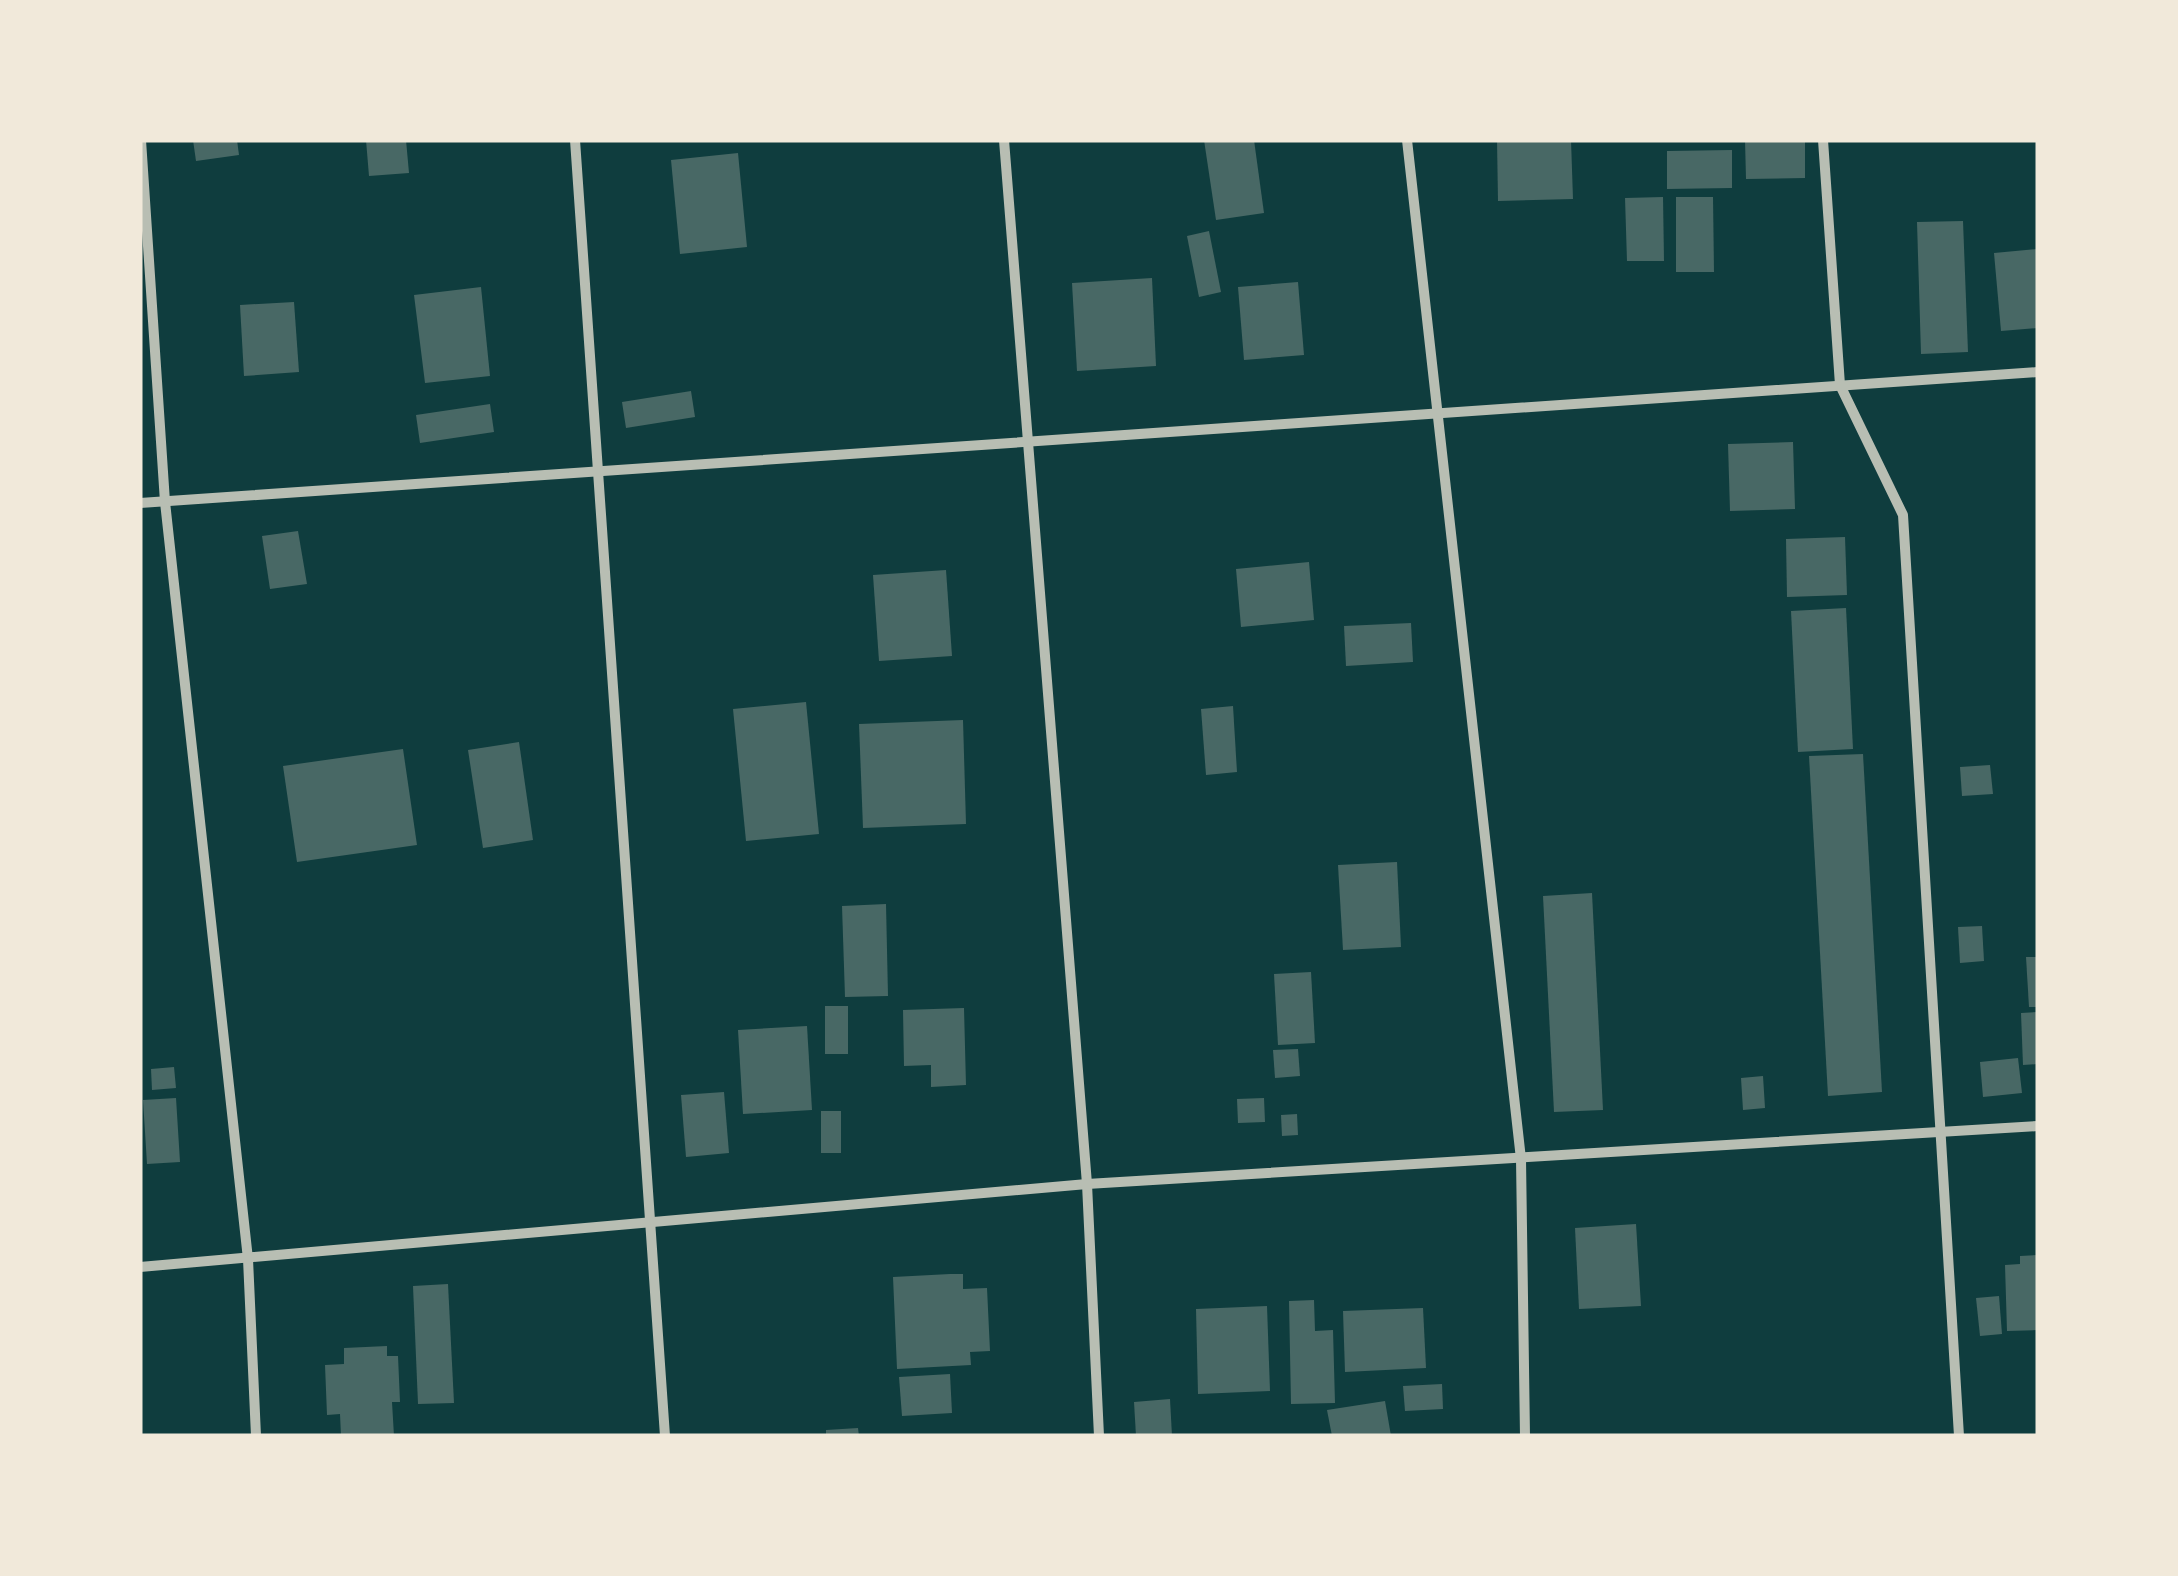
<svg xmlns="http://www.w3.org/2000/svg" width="2178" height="1576" viewBox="0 0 2178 1576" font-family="'Fira Sans',sans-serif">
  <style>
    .building { fill: #486865 }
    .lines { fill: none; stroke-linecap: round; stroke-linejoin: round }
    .minor { stroke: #b8beb3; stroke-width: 10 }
  </style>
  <rect width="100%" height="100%" fill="#0f3d3e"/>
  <g class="building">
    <polygon points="193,140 237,140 239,155 196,161"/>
    <polygon points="366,140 406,140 409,173 369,176"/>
    <polygon points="1204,140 1254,140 1264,213 1216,220"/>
    <polygon points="1497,140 1571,140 1573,199 1498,201"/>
    <polygon points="1745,140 1805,140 1805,178 1746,179"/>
    <polygon points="1732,150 1732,188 1667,189 1667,151"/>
    <polygon points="738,153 747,247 680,254 671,160"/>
    <polygon points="1663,197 1664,261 1627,261 1625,198"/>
    <polygon points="1676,197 1713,197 1714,272 1676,272"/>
    <polygon points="1963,221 1968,352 1921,354 1917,222"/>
    <polygon points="1209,231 1221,292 1199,297 1187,236"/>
    <polygon points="2038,249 2038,328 2001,331 1994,253"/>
    <polygon points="1152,278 1156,366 1077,371 1072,283"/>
    <polygon points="1298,282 1304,355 1244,360 1238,287"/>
    <polygon points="481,287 490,376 425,383 414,295"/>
    <polygon points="294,302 299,372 244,376 240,305"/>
    <polygon points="691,391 695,417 626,428 622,402"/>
    <polygon points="490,404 494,432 420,443 416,415"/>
    <polygon points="1793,442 1795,509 1730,511 1728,444"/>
    <polygon points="298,531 307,584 270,589 262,536"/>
    <polygon points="1845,537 1847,595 1787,597 1786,539"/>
    <polygon points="1309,562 1314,620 1241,627 1236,569"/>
    <polygon points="946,570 952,656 879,661 873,575"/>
    <polygon points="1846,608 1853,749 1798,752 1791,611"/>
    <polygon points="1411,623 1413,662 1346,666 1344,626"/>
    <polygon points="806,702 819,834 746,841 733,709"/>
    <polygon points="1233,706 1237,772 1206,775 1201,709"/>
    <polygon points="963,720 966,824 863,828 859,724"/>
    <polygon points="519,742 533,840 483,848 468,750"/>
    <polygon points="403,749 417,845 297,862 283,766"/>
    <polygon points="1863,754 1882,1092 1828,1096 1809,756"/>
    <polygon points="1990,765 1993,794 1962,796 1960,767"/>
    <polygon points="1397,862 1401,947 1343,950 1338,865"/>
    <polygon points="1592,893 1603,1110 1554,1112 1543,896"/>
    <polygon points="886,904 888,996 845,997 842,906"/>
    <polygon points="1982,926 1984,961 1960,963 1958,927"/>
    <polygon points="2026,957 2038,957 2038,1007 2029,1007"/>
    <polygon points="1311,972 1315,1043 1278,1045 1274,974"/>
    <rect x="825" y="1006" width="23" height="48"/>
    <polygon points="964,1008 966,1085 931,1087 931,1065 904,1066 903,1010"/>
    <polygon points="2038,1012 2038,1064 2023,1065 2021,1013"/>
    <polygon points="807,1026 812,1110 743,1114 738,1030"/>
    <polygon points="1298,1049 1300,1076 1275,1078 1273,1050"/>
    <polygon points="2018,1058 2022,1093 1983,1097 1980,1062"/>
    <polygon points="174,1067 176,1088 152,1090 151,1069"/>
    <polygon points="1763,1076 1765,1108 1743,1110 1741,1078"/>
    <polygon points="724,1092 729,1153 686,1157 681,1095"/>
    <polygon points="176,1098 180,1162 147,1164 143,1100"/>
    <polygon points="1264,1098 1265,1122 1238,1123 1237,1099"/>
    <rect x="821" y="1111" width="20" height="42"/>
    <polygon points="1297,1114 1298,1135 1282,1136 1281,1115"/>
    <polygon points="1636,1224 1641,1306 1579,1309 1575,1228"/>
    <polygon points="2038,1255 2038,1330 2007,1331 2005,1265 2020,1264 2020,1256"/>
    <polygon points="950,1274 963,1274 963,1289 987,1288 990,1351 970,1352 971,1365 897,1369 893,1277"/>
    <polygon points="448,1284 454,1403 418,1404 413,1286"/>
    <polygon points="1999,1296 2002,1334 1980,1336 1976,1298"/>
    <polygon points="1314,1300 1315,1331 1333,1330 1335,1403 1291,1404 1289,1301"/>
    <polygon points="1267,1306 1270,1391 1198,1394 1196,1309"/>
    <polygon points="1423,1308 1426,1368 1345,1372 1343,1311"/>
    <polygon points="387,1346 387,1356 398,1356 400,1402 392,1402 394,1436 341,1436 340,1414 327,1415 325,1365 344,1364 344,1348"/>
    <polygon points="950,1374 952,1413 902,1416 899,1377"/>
    <polygon points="1442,1384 1443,1409 1405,1411 1403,1386"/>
    <polygon points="1170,1399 1172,1436 1136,1436 1134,1402"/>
    <polygon points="1385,1401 1391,1436 1332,1436 1327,1410"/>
    <polygon points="858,1428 859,1436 826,1436 826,1430"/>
  </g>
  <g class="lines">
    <g class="minor">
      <polyline points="141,140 165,502 248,1259 256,1436"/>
      <polyline points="575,140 665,1436"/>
      <polyline points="1004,140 1087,1184 1099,1436"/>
      <polyline points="1407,140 1521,1159 1525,1436"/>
      <polyline points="1823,140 1840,385 1903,515 1959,1436"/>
      <polyline points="140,503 2038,372"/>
      <polyline points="140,1267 1087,1184 2038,1126"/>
    </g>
  </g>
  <rect width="2178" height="1576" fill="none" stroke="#f1e9da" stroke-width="285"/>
</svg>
